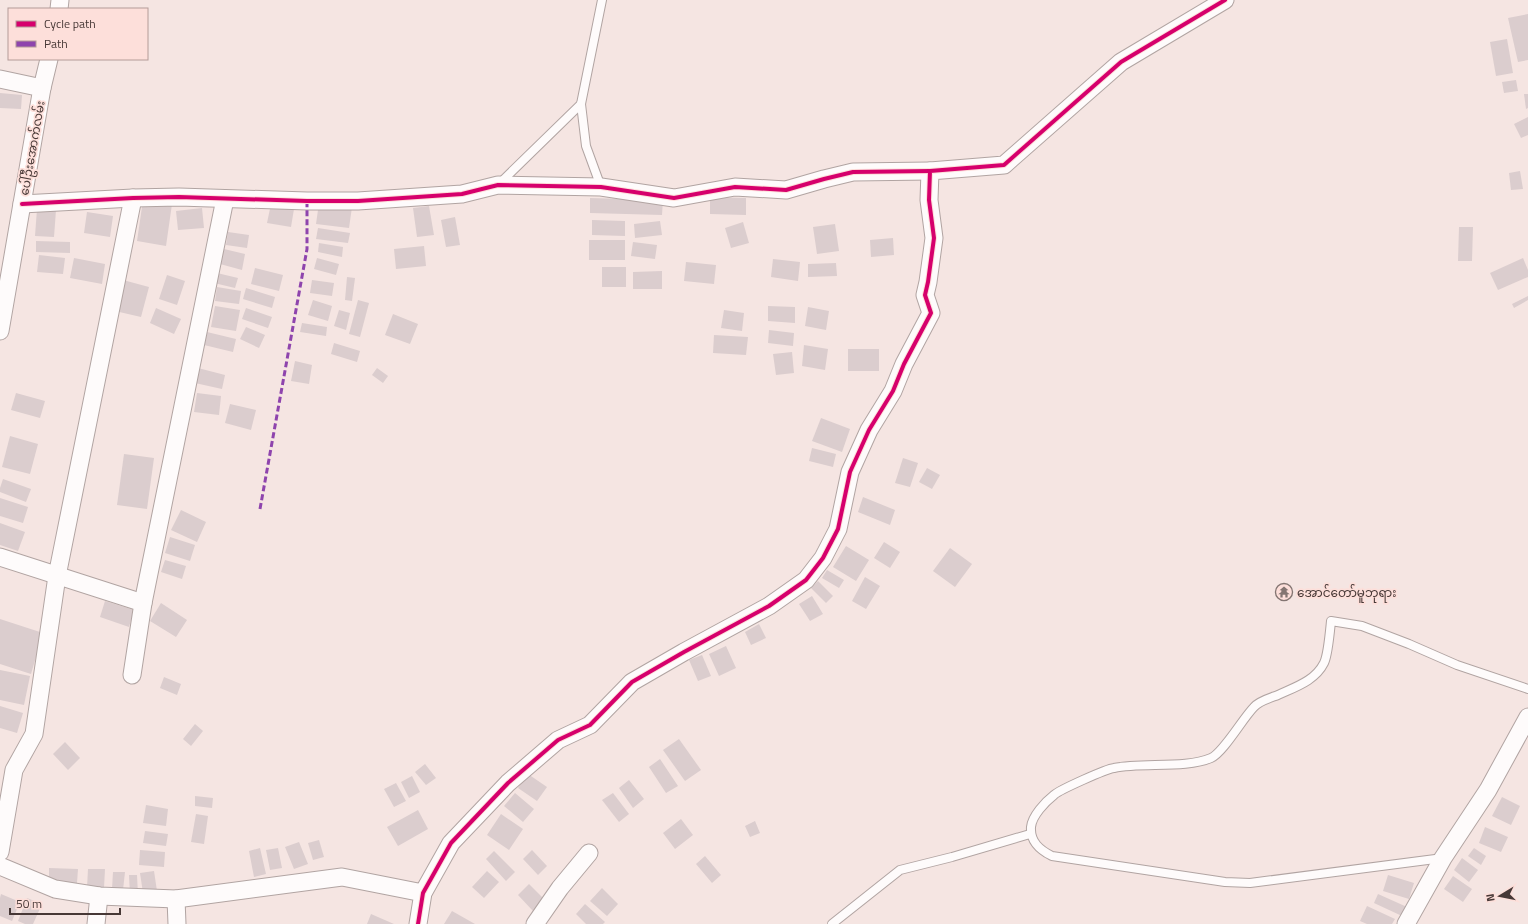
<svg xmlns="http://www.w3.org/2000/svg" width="1528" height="924" viewBox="0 0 1528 924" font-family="'Titillium Web','Noto Sans Myanmar',sans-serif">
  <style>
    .building { fill: #dbcdce }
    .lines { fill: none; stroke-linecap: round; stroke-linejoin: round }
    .service-casing { stroke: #b1a4a2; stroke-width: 10 }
    .minor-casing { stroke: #b1a4a2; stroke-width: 19 }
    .service { stroke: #fefbfb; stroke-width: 8 }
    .minor { stroke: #fefbfb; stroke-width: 17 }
    .quiet { stroke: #8e44ad; stroke-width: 3; stroke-dasharray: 6 3; stroke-linecap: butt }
    .cycleway-casing { stroke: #fddfda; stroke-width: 6 }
    .cycleway { stroke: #d6006c; stroke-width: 4 }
    .labels { text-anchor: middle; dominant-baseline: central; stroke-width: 3.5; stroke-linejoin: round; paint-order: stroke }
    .street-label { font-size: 12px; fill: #473836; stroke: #fddfda }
    .poi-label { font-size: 12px; fill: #473836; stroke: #fddfda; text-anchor: start }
  </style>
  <rect width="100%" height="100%" fill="#f5e5e2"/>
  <g class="building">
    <polygon points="1528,14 1528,60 1518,62 1508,18"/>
    <polygon points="1507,39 1513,73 1496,76 1490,42"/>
    <polygon points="1516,80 1518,91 1504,93 1502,82"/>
    <polygon points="0,93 22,95 21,109 0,108"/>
    <polygon points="1524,94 1528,94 1528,108 1526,109"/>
    <polygon points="1528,117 1528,135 1521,138 1514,124"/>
    <polygon points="1520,171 1523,189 1511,190 1509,173"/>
    <polygon points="710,197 746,198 746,215 710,214"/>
    <polygon points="590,198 663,200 662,215 590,213"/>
    <polygon points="143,200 172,204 166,246 137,241"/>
    <polygon points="319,203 352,207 349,228 316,224"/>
    <polygon points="271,204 294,209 291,227 267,223"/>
    <polygon points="429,206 434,235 417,237 413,208"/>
    <polygon points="202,208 204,228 178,230 176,211"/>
    <polygon points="37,209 56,210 54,237 35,236"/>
    <polygon points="87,212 113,216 110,237 84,233"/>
    <polygon points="455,217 460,245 446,247 441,220"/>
    <polygon points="592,220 625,221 625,236 592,235"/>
    <polygon points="660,221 662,235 635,238 634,224"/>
    <polygon points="743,222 749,243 731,248 725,228"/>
    <polygon points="835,224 839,251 817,254 813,227"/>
    <polygon points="1459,227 1473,227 1472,261 1458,261"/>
    <polygon points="318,228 350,233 348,243 316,239"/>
    <polygon points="228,232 249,235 247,248 226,245"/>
    <polygon points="893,238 894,255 871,257 870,240"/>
    <rect x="589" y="240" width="36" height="20"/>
    <polygon points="36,241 70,242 70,253 36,252"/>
    <polygon points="633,242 657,245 655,259 631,256"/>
    <polygon points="319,243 343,247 342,257 318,252"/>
    <polygon points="424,246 426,266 396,269 394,249"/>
    <polygon points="224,249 245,254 242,270 220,264"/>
    <polygon points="39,255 65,258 63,274 37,272"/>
    <polygon points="74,258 105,264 102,284 70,278"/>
    <polygon points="317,258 339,264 336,275 314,269"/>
    <polygon points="1523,258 1528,270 1528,277 1498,290 1490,273"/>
    <polygon points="773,259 800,262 798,281 771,277"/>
    <polygon points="686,262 716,265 714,284 684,281"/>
    <polygon points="836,263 837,276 808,277 808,264"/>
    <rect x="602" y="267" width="24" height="20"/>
    <polygon points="255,268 283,275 279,291 251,284"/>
    <polygon points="662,271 662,289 633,289 633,272"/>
    <polygon points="217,273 238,278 235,288 214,283"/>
    <polygon points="167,275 185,281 177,305 159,299"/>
    <polygon points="347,277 355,278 352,301 345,300"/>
    <polygon points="123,280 149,287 141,317 115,311"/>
    <polygon points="312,280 334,283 332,296 310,293"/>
    <polygon points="217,287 241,291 239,304 215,301"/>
    <polygon points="246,288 275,297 272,308 243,299"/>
    <polygon points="1528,296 1528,300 1514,308 1512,304"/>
    <polygon points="313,300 332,306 328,321 308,315"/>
    <polygon points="358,300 369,303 360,337 349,334"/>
    <polygon points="215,306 240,310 236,331 211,327"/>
    <polygon points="768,306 795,307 795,323 768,321"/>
    <polygon points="808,307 829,311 826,330 805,326"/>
    <polygon points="156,308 181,319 174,334 150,323"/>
    <polygon points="246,308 272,317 268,328 242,319"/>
    <polygon points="339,310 350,313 346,330 334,326"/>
    <polygon points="724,310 744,313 742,331 721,328"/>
    <polygon points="393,314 418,324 410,344 385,335"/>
    <polygon points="302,323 327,327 326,336 300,332"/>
    <polygon points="246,327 265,335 259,348 240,339"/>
    <polygon points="769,330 794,333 793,346 768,343"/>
    <polygon points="207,332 236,339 233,352 204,345"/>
    <polygon points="714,335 748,337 746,355 713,353"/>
    <polygon points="334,343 360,351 357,362 331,354"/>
    <polygon points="804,345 828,349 825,370 802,366"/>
    <rect x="848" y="349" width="31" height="22"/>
    <polygon points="792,352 794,373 776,375 773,354"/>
    <polygon points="295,361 312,365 309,384 291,381"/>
    <polygon points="198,368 225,375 222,389 195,383"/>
    <polygon points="377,368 388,376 383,383 372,375"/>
    <polygon points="16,393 45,401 40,418 11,410"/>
    <polygon points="197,393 221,396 219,415 194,412"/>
    <polygon points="230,404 256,410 251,430 225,423"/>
    <polygon points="821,418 850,429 842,452 812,441"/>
    <polygon points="10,436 38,444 30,474 2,467"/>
    <polygon points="812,448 836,454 833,467 809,461"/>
    <polygon points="124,454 154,458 147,509 117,505"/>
    <polygon points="903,458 918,463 910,487 895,483"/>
    <polygon points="927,468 940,475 932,489 919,482"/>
    <polygon points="3,479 31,489 26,502 0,492 0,488"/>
    <polygon points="863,497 895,510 890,525 858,512"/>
    <polygon points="0,498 28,507 23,523 0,516"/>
    <polygon points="181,510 206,522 197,542 171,530"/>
    <polygon points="0,523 25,532 18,551 0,545"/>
    <polygon points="170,537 195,545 190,561 165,553"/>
    <polygon points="884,542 900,552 890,568 874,558"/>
    <polygon points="846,546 869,560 856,581 833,567"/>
    <polygon points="950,548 972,564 955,587 933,571"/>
    <polygon points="165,560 186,566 182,579 161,572"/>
    <polygon points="827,570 844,580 839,588 822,578"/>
    <polygon points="865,577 880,586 866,609 852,601"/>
    <polygon points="818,581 833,596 826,603 811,588"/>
    <polygon points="812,596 823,614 810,621 799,604"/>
    <polygon points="105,601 134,610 129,627 100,617"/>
    <polygon points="161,603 187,620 176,637 150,621"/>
    <polygon points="0,619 43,633 31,674 0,664"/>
    <polygon points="759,624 766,638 751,645 745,632"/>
    <polygon points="726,646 736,668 719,676 709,654"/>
    <polygon points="702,655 711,676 698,681 689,660"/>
    <polygon points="0,670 30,676 24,705 0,700"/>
    <polygon points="164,677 181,684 177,695 160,688"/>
    <polygon points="0,706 23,713 17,733 0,728"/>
    <polygon points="195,724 203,731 191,746 183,739"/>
    <polygon points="679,739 701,770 685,781 663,750"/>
    <polygon points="65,742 80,758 68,770 53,754"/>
    <polygon points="660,759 678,786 666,793 649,767"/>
    <polygon points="425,764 436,778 426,785 415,772"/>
    <polygon points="528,774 547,787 537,801 518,788"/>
    <polygon points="412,776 420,792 409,798 401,782"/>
    <polygon points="629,780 644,799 633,808 619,788"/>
    <polygon points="396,783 406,801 394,807 384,789"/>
    <polygon points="515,793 534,809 523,822 504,806"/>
    <polygon points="613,793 629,814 619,822 602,800"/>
    <polygon points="195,796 213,798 212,808 195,806"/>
    <polygon points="1502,797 1520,806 1511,825 1492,816"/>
    <polygon points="146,805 168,809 166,826 143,823"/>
    <polygon points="418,810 428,829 398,846 387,827"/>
    <polygon points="196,814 208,816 204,844 191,842"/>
    <polygon points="501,814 523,829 509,850 487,835"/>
    <polygon points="681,819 693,835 675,849 663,833"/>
    <polygon points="755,821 760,833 750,837 745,826"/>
    <polygon points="1485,827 1508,837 1501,852 1479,843"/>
    <polygon points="145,831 168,834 166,846 143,843"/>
    <polygon points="319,840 324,857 313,860 308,843"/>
    <polygon points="299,842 308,864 294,869 285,847"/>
    <polygon points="260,848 266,874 254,877 249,851"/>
    <polygon points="278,848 282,868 270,870 266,850"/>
    <polygon points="1474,848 1486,856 1481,865 1468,856"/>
    <polygon points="140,850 165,852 164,867 139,865"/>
    <polygon points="532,850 547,866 538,875 523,859"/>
    <polygon points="494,851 515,872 506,881 486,859"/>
    <polygon points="705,856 721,875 712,883 696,864"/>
    <polygon points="1462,858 1478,870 1469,882 1454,870"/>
    <polygon points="49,868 78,869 77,883 49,882"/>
    <polygon points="88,869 105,869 104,888 87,888"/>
    <polygon points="154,871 157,891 143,893 140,873"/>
    <polygon points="487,871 499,882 484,898 472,887"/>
    <polygon points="113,872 125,872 123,890 112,889"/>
    <polygon points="129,875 137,875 138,895 130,895"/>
    <polygon points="1388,875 1414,883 1409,899 1383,891"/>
    <polygon points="1453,876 1472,889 1463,902 1444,889"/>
    <polygon points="529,884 544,899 533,911 518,895"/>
    <polygon points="602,888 618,904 607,916 590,901"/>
    <polygon points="1,894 20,902 12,921 0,916 0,898"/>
    <polygon points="1378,894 1407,907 1402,916 1374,903"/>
    <polygon points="27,898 42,904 33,924 25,924 18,921"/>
    <polygon points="585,904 605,922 603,924 586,924 576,914"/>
    <polygon points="1367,906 1395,919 1392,924 1367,924 1360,921"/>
    <polygon points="452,911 475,924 444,924"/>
    <polygon points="371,914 394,924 367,924"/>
  </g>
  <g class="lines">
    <g class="service-casing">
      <g id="service">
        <polyline points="581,104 586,146 601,187"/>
        <polyline points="500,183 581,104 602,0"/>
        <path d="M1443,858L1250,883L1225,882L1052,856C1040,850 1030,842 1031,827C1032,816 1045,802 1054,795C1059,790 1106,769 1114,768C1142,762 1186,769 1211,758C1223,753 1243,718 1254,707C1259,701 1270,698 1278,695C1295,687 1315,681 1324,663C1328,655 1330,631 1331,621L1362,626L1409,644L1457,665L1528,689"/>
        <polyline points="832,924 900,870 952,857 1030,834"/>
      </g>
    </g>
    <g class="minor-casing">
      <g id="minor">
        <polyline points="59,9 60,0"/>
        <polyline points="0,79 42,88"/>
        <polyline points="22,204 133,198 179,197 307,201 358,201 462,194 498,185 601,187 674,198 735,187 786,190 824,179 853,172 930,171"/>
        <polyline points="0,331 42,88 49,59"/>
        <polyline points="0,557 143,603"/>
        <polyline points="132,675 143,603 225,199"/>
        <polyline points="0,852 14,770 34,734 57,576 133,198"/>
        <polyline points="0,866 55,889 99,896 176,899 342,877 423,893"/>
        <polyline points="176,899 177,924"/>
        <polyline points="96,924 99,896"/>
        <polyline points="418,924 423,893 451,843 508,783 558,740 590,725 632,682 684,652 769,606 806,580 823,558 838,529 850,472 869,430 893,391 904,364 931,313 925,295 928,282 934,238 929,200 930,171 1004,165 1121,62 1225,0"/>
        <polyline points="535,924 560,888 589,853"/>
        <polyline points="1406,924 1443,858 1488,790 1528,717"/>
      </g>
    </g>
    <use href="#service" class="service"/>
    <use href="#minor" class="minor"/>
    <polyline class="quiet" points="260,509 307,249 307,201"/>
    <g class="cycleway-casing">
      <g id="cycleway">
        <polyline points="22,204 133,198 179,197 307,201 358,201 462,194 498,185 601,187 674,198 735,187 786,190 824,179 853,172 930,171"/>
        <polyline points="418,924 423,893 451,843 508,783 558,740 590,725 632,682 684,652 769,606 806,580 823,558 838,529 850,472 869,430 893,391 904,364 931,313 925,295 928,282 934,238 929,200 930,171 1004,165 1121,62 1225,0"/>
      </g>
    </g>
    <use href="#cycleway" class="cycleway"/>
  </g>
  <defs>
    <g id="temple-ring" transform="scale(0.9)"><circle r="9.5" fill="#fddfda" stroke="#847572" stroke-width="1.5"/><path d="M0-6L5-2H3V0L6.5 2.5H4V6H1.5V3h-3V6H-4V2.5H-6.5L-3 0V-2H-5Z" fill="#847572"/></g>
  </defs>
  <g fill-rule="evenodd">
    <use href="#temple-ring" x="1284" y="592"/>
  </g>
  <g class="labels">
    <g class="street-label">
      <text transform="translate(32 148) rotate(-80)">ပေါ်ဦးအောက်လမ်း</text>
    </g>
    <g class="poi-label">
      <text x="1297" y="592">အောင်တော်မူဘုရား</text>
    </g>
  </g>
  <rect x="8" y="8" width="140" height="52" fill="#fddfda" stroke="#b49c98"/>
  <rect x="16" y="21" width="20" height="6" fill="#d6006c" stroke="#b49c98"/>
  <text x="44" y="28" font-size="12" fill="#473836">Cycle path</text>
  <rect x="16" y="41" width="20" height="6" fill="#8e44ad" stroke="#b49c98"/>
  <text x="44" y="48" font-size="12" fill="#473836">Path</text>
  <g transform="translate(1500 896) rotate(260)" stroke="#fddfda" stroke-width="3" paint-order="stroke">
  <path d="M0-3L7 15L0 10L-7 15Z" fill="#473836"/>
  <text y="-6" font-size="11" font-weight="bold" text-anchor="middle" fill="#473836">N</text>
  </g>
  <path d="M10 908v6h110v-6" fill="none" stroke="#473836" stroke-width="2"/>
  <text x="16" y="908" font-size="12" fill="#473836" stroke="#fddfda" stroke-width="3" paint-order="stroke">50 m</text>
</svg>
